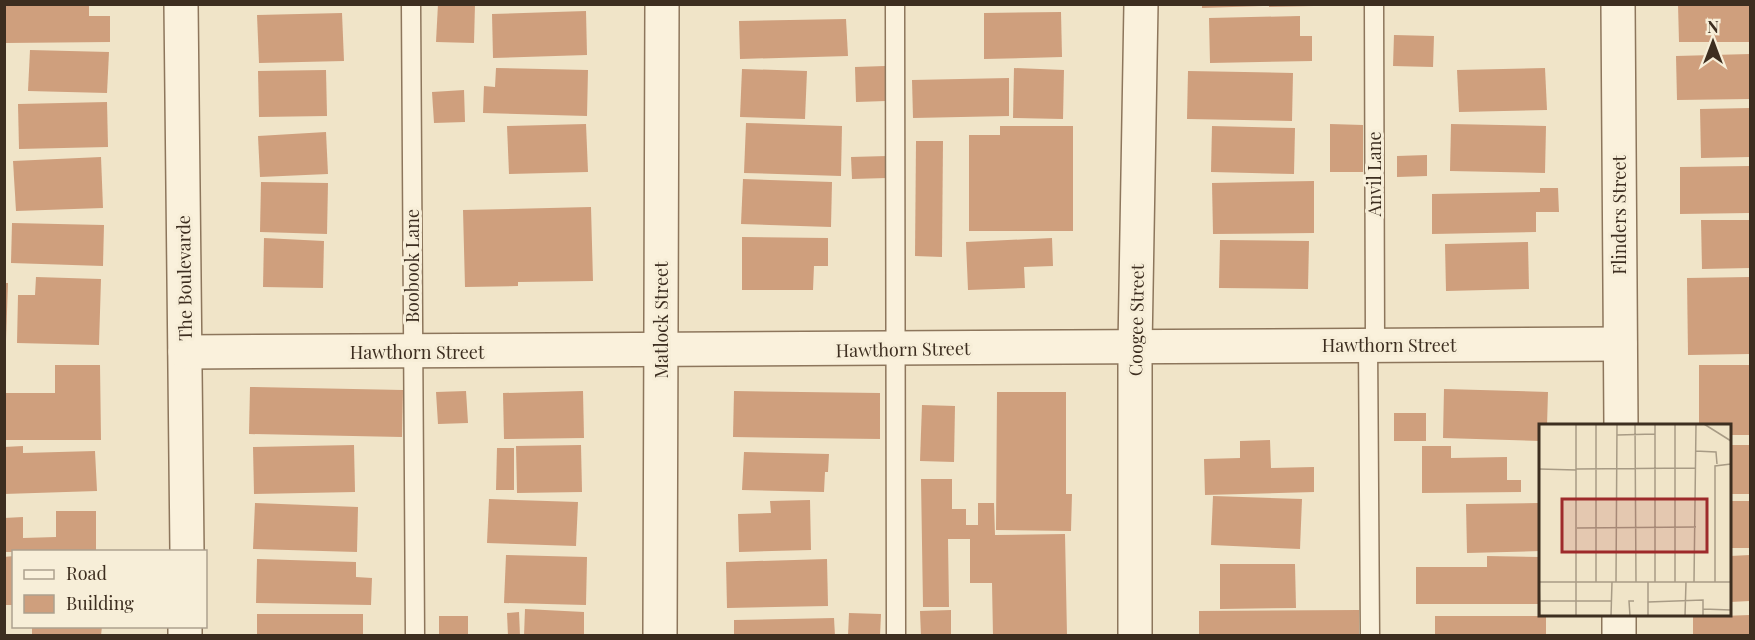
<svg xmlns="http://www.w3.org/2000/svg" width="1755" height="640" viewBox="0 0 1755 640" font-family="'Playfair Display',serif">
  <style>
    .building { fill: #cf9f7d }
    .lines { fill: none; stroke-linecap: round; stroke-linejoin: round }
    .service-casing { stroke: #8d765c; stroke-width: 21 }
    .minor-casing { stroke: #8d765c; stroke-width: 36 }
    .tertiary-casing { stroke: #8d765c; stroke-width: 36 }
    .service { stroke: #faf1dc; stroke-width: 18 }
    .minor { stroke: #faf1dc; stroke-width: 33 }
    .tertiary { stroke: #faf1dc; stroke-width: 33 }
    .labels { text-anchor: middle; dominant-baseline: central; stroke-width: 6; stroke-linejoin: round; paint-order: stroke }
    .street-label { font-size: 18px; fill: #3d2e20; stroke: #f7eed8 }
    .inset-road { fill: none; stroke: #a89b85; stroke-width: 1.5 }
    .view { fill: #9e2a2b; fill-opacity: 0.15; stroke: #9e2a2b; stroke-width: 3 }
    .inset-edge { fill: none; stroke: #3d2e20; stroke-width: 3 }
  </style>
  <rect width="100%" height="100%" fill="#f0e4c8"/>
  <g class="building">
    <polygon points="5,4 89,4 89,16 110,16 110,42 5,43"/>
    <polygon points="438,4 475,4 474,43 436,42"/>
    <polygon points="1202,4 1263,4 1263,6 1202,8"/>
    <polygon points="1269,4 1314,4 1314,6 1269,7"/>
    <polygon points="1678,4 1750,4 1750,42 1679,42"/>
    <polygon points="586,11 587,55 493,58 492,14"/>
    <polygon points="1061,12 1062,57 984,59 984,13"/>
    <polygon points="342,13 344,61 259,63 257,15"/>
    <polygon points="1300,16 1300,36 1312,36 1312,61 1210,63 1209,18"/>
    <polygon points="846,19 848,56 740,59 739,21"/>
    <polygon points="1394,35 1434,36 1433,67 1393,66"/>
    <polygon points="30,50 109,52 107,93 28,91"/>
    <polygon points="1750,54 1750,99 1677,100 1676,56"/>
    <polygon points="885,66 886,101 856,102 855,67"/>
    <polygon points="496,68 588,70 587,116 483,113 484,86 495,87"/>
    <polygon points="1014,68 1064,70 1063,119 1013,118"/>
    <polygon points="1545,68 1547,110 1459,112 1457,70"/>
    <polygon points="742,69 807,71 805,119 740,117"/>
    <polygon points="326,70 327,116 259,117 258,71"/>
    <polygon points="1188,71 1293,73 1292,121 1187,119"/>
    <polygon points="1009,78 1009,116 913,118 912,80"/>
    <polygon points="464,90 465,122 434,123 432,92"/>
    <polygon points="107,102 108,147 19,149 18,104"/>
    <polygon points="1750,108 1750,157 1701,158 1700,109"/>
    <polygon points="746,123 842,126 841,176 744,173"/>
    <polygon points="586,124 588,172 509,174 507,126"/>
    <polygon points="1330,124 1363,125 1363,172 1330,172"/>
    <polygon points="1451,124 1546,126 1545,173 1450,171"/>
    <polygon points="1000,126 1073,126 1073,231 969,231 969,135 1000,135"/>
    <polygon points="1212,126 1295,128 1294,174 1211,172"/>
    <polygon points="326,132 328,174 260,177 258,136"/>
    <polygon points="916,141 943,141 942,257 915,256"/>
    <polygon points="1427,155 1427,176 1397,177 1397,156"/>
    <polygon points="887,156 887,178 852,179 851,157"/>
    <polygon points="101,157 103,208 16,211 13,161"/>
    <polygon points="1750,166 1750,213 1680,214 1680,167"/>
    <polygon points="743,179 832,182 831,227 741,224"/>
    <polygon points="1314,181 1314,233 1213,234 1212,183"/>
    <polygon points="261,182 328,183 327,234 260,232"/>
    <polygon points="1540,188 1558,188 1559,212 1536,212 1536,232 1432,234 1432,194 1540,192"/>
    <polygon points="591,207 593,281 518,282 518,286 465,287 463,210"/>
    <polygon points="1701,220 1750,220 1750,268 1702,269"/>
    <polygon points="12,223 104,225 103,266 11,263"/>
    <polygon points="742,237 828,238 828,266 814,266 813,290 742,290"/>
    <polygon points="264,238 324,241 323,288 263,287"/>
    <polygon points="1052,238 1053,266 1024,267 1025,288 968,290 966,242"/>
    <polygon points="1220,240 1309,241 1308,289 1219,288"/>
    <polygon points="1528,242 1529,289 1446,291 1445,244"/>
    <polygon points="36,277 101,279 99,345 17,343 18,295 35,295"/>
    <polygon points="1750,277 1750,354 1688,355 1687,278"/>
    <polygon points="4,283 8,283 6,340 4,340"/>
    <polygon points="55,365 100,365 101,440 4,440 4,393 55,393"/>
    <polygon points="1699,365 1750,365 1750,435 1730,435 1730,426 1699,426"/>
    <polygon points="250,387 403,390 402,437 249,434"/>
    <polygon points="1444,389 1548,392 1547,426 1540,426 1540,441 1443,438"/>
    <polygon points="466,391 468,423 438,424 436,392"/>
    <polygon points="583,391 584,438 504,439 503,393"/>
    <polygon points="734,391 880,393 880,439 733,437"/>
    <polygon points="997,392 1066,392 1066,494 1072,494 1071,531 996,530"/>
    <polygon points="922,405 955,406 954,462 920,461"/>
    <rect x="1394" y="413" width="32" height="28"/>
    <polygon points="1270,440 1271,468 1314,467 1314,492 1205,495 1204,459 1240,458 1240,441"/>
    <polygon points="354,445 355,492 254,494 253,447"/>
    <polygon points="581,445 582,492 517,493 516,446"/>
    <rect x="1730" y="445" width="20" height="49"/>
    <polygon points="23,446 23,453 95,451 97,491 4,494 4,447"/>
    <polygon points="1422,446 1451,446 1451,458 1507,457 1507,480 1521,480 1521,492 1422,493"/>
    <polygon points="497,448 514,448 514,490 496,490"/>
    <polygon points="744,452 829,454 828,472 825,472 824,492 742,490"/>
    <polygon points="921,479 952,479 952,509 966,509 966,525 978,525 978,503 994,503 995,535 1065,534 1067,636 993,636 992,583 970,583 970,539 948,539 949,607 923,607"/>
    <polygon points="1213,496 1302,499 1300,549 1211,545"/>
    <polygon points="489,499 578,502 576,546 487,543"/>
    <polygon points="810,500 811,550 739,552 738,514 771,513 770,501"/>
    <rect x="1730" y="501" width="20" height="47"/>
    <polygon points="255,503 358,507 357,552 253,549"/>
    <polygon points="1539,503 1540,551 1467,553 1466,504"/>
    <polygon points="56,511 96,511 96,551 4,552 4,518 23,517 23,538 56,537"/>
    <polygon points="506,555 587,557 586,605 504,603"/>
    <polygon points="1750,555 1750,601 1730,602 1730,556"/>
    <polygon points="14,556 14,605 4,605 4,557"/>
    <polygon points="1487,556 1540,557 1540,604 1416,604 1416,567 1487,567"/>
    <polygon points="257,559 356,562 356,577 372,578 371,605 256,603"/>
    <polygon points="827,559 828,606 727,608 726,562"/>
    <polygon points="1220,564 1295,564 1296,608 1220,609"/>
    <polygon points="525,609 584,612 584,636 524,636"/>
    <polygon points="951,610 951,636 921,636 920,611"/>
    <polygon points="1359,610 1359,636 1199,636 1199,611"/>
    <polygon points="519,612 520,636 508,636 507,613"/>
    <polygon points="849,613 881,614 880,636 848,636"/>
    <rect x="257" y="614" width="106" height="22"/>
    <polygon points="1750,615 1750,636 1693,636 1693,617"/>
    <rect x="439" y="616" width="29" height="20"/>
    <rect x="1435" y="616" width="111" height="20"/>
    <polygon points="834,618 835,636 734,636 734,620"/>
    <polygon points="32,626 102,626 101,636 32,636"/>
  </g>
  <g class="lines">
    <g class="service-casing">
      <g id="service">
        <polyline points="411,4 415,636"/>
        <polyline points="895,4 896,636"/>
        <polyline points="1374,4 1375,344"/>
        <polyline points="1368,344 1370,636"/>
      </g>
    </g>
    <g class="minor-casing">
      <g id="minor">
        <polyline points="181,4 187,552"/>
        <path d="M185,352C664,353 1142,344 1620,344"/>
        <polyline points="185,636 185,626"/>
        <polyline points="660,636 662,4"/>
        <polyline points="1135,636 1135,347 1141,4"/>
      </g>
    </g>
    <g class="tertiary-casing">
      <g id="tertiary">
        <polyline points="1618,4 1621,426"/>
        <polyline points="1619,636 1619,614"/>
      </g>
    </g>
    <use href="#service" class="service"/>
    <use href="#minor" class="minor"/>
    <use href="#tertiary" class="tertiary"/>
  </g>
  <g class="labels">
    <g class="street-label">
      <text transform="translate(1374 174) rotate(-90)">Anvil Lane</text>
      <text transform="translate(1619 215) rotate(-90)">Flinders Street</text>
      <text transform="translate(412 266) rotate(-90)">Boobook Lane</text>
      <text transform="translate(184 278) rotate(-91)">The Boulevarde</text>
      <text transform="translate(661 320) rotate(-90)">Matlock Street</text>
      <text transform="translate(1136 320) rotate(-89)">Coogee Street</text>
      <text x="1389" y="345">Hawthorn Street</text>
      <text transform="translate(903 349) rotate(-1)">Hawthorn Street</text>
      <text x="417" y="352">Hawthorn Street</text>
    </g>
  </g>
  <g transform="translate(1539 424)">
    <rect width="192" height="192" fill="#f0e4c8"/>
    <path class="inset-road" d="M37,0V192M96,0L97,158M116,0V158M136,0V103M165,0L192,17M78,11L116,10M156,27L177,28L178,40M0,45L37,46M37,45L156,44M136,103V158M38,104L157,103M0,158L1,192M0,158H192M57,158V0M77,158L78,0M155,158L157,0M176,158V42L192,40M0,177H72M109,178L164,176V192M164,185L192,186M72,192L73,158M91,192L90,177H95M109,192V158M146,192L147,158"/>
    <path class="view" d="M23,75H168V128H23Z"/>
    <rect width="192" height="192" class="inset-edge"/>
  </g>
  <rect width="1755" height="640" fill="none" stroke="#3d2e20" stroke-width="12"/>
  <rect x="12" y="550" width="195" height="78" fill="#f7eed8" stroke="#ada18e" stroke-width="1.5"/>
  <rect x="24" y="570" width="30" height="9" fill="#faf1dc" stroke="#ada18e" stroke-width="1.5"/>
  <text x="66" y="580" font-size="18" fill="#3d2e20">Road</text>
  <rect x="24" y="595" width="30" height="18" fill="#cf9f7d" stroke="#ada18e" stroke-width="1.5"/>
  <text x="66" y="610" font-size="18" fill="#3d2e20">Building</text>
  <g transform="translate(1713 42)" stroke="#f7eed8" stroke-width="4.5" paint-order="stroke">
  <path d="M0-4.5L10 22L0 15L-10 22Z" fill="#3d2e20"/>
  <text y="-9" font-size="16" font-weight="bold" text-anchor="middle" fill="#3d2e20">N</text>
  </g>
</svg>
